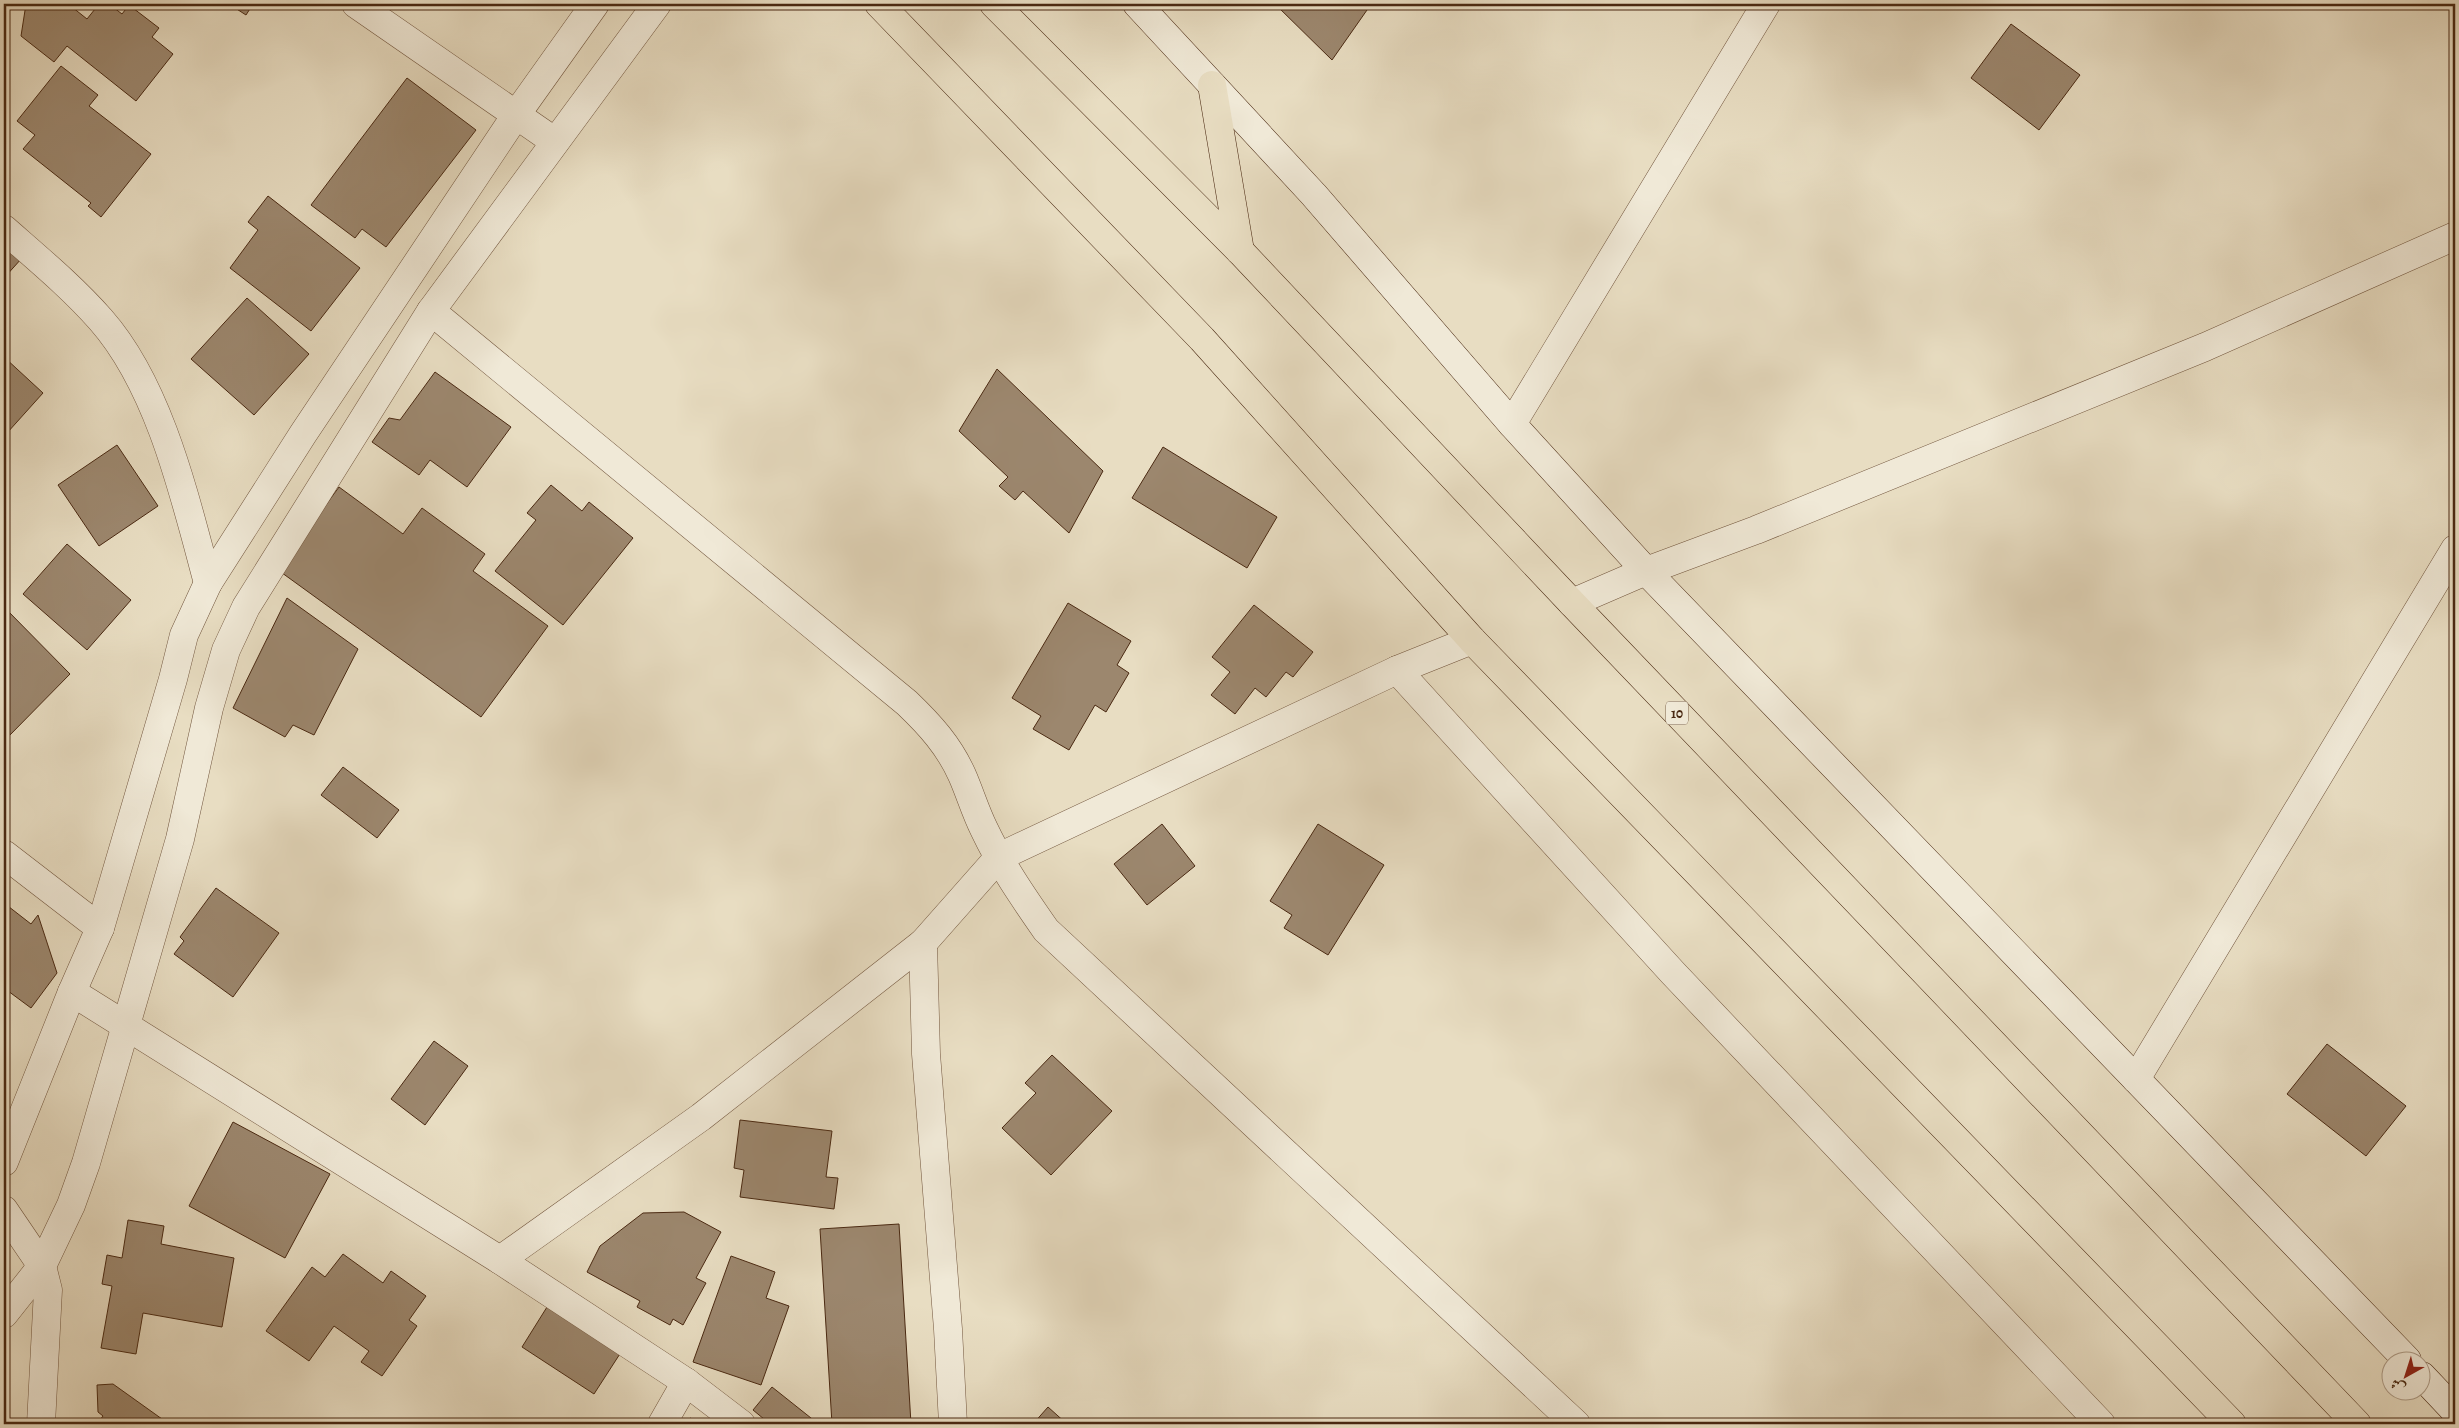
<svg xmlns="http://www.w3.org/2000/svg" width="2459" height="1428" viewBox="0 0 2459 1428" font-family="Alegreya,Amiri,serif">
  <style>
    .building { fill: #9c876e; stroke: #4a2912 }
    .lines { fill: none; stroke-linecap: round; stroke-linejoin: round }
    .street-casing { stroke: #72563e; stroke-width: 29 }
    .secondary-casing { stroke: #4a2912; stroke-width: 29 }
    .highway-casing { stroke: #4a2912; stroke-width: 29 }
    .street { stroke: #f0e9d7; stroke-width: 28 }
    .secondary { stroke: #f0e9d7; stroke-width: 28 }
    .highway { stroke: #e8ddc2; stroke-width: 28 }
    .labels { text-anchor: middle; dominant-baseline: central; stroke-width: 4; stroke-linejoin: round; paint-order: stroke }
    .shield { fill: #f0e9d7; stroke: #7c634d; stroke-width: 1 }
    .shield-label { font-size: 14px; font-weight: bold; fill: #4a2912 }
  </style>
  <rect width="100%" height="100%" fill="#e8ddc2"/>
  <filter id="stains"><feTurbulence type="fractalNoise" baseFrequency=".004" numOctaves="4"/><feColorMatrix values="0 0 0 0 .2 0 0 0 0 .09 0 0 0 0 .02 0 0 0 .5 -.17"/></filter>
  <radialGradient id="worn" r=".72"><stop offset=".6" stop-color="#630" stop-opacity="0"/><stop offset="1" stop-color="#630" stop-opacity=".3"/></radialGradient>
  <g class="building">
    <polygon points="26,4 72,4 72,7 87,19 99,4 109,4 122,14 129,5 159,28 152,37 173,54 136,101 67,46 54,62 21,36"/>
    <polygon points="229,4 253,4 246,15"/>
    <polygon points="1275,4 1360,4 1367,10 1332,60"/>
    <polygon points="2011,24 2080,75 2039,130 1971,78"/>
    <polygon points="61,66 98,95 89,106 151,154 101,217 88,206 91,203 23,149 35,135 17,121"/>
    <polygon points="407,78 476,130 386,247 362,229 355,238 311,205"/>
    <polygon points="268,196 360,268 311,331 230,268 258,230 248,222"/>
    <polygon points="4,242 22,258 4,278"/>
    <polygon points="247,298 309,354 254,415 191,359"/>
    <polygon points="4,357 43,393 7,433 4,430"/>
    <polygon points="997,369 1103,471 1069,533 1023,491 1015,500 999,486 1008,477 959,431"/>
    <polygon points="435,372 511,427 467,487 430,460 419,475 372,442 389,418 400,420"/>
    <polygon points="117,445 158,506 99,546 58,485"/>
    <polygon points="1163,447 1277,517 1247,568 1132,498"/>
    <polygon points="551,485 582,511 589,502 633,538 563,625 495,571 536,520 527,513"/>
    <polygon points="339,487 403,534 422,508 485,554 473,571 548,626 481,717 278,570"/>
    <polygon points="67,544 131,600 87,650 23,594"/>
    <polygon points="287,598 358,649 314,735 293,725 285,737 233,708"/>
    <polygon points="1068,603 1131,641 1117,665 1129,673 1106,712 1095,705 1069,750 1033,729 1041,716 1012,698"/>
    <polygon points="1254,605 1313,652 1293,677 1286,672 1266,697 1255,688 1235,714 1211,695 1230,672 1212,657"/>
    <polygon points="4,607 70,674 8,737 4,733"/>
    <polygon points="343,767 399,810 377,838 321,795"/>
    <polygon points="1162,824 1195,866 1147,905 1114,864"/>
    <polygon points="1318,824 1384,865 1328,955 1284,928 1292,915 1270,901"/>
    <polygon points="216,888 279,933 233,997 174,954 184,941 180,937"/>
    <polygon points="4,903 31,924 38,915 57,973 31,1008 4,988"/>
    <polygon points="434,1041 468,1066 425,1125 391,1099"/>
    <polygon points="2327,1044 2406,1106 2366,1156 2287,1094"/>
    <polygon points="1052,1055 1112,1111 1051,1175 1002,1128 1036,1093 1025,1083"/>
    <polygon points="740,1120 832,1131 826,1177 838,1178 834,1209 740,1197 744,1170 734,1168"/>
    <polygon points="233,1122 330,1174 285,1258 189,1206"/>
    <polygon points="684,1212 721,1232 696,1278 706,1283 683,1325 673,1319 670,1325 637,1307 640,1301 587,1272 600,1246 643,1213"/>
    <polygon points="128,1220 164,1226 161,1244 234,1258 222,1327 143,1313 136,1354 101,1348 112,1286 102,1284 107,1255 122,1258"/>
    <polygon points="899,1224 911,1424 832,1424 820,1229"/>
    <polygon points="343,1254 383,1283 391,1271 426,1296 409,1320 417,1326 382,1376 361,1362 369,1351 334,1326 309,1361 266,1331 312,1267 325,1277"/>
    <polygon points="731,1256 775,1272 766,1298 789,1306 761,1385 693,1362"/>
    <polygon points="552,1299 625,1346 594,1394 522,1347"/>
    <polygon points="113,1384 169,1424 97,1424 103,1416 98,1412 97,1385"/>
    <polygon points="772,1387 816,1422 814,1424 770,1424 753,1410"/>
    <polygon points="1048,1407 1067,1424 1033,1424"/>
    <polygon points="690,1418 703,1424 687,1424"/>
  </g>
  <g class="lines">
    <g class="street-casing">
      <g id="street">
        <polyline points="356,4 554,141"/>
        <path d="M4,229C37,258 72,287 101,320C160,387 185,498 208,583"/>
        <path d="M431,311L907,703C930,725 949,746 962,775C970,793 975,811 984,829C1001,865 1023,897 1046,930L1576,1424"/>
        <polyline points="1512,424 1766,4"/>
        <polyline points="1572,603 1646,571 1756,530 2205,347 2455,236"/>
        <polyline points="1397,670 1673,973 2101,1424"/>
        <polyline points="4,854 100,928"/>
        <polyline points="923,943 926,1054 948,1329 953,1424"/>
        <polyline points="72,992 500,1260 701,1117 923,943 999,857 1397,670 1472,640"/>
        <polyline points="2136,1079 2455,549"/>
        <polyline points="4,1162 72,992 100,928 173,679 184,635 208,583 303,434 516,115 595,4"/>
        <polyline points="4,1210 42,1266 48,1290 41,1424"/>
        <polyline points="500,1260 686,1382 741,1424"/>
        <polyline points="4,1314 42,1266 71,1205 86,1163 180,839 209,708 226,650 246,607 431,311 657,4"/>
        <polyline points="662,1424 686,1382"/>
      </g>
    </g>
    <g class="secondary-casing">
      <g id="secondary">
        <polyline points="1137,4 1314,195 1512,424 1646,571 2407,1360"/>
        <polyline points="2422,1376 2455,1411"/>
      </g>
    </g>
    <g class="highway-casing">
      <g id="highway">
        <polyline points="879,4 1202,339 1472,640 2232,1424"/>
        <polyline points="994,4 1240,251 1572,603 2357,1424"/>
        <polyline points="1212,85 1240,251"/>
      </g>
    </g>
    <use href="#street" class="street"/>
    <use href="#secondary" class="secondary"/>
    <use href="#highway" class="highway"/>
  </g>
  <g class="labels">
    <rect class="shield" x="1666" y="701.5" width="22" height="23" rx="4"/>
    <g class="shield-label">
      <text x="1677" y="713">10</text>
    </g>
  </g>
  <rect width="2459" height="1428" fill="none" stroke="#e8ddc2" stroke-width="20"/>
  <rect x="5" y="5" width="2449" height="1418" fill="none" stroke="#4a2912" stroke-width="2.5"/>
  <rect x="10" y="10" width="2439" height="1408" fill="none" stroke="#4a2912"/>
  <g transform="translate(2406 1376) rotate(219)"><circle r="24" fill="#f0e9d7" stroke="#ae9c88"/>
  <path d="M0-4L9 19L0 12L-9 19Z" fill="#8f2418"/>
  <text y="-8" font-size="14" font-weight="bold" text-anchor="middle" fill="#4a2912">ش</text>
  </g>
  <rect width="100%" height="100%" filter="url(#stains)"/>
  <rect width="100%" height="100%" fill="url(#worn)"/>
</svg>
